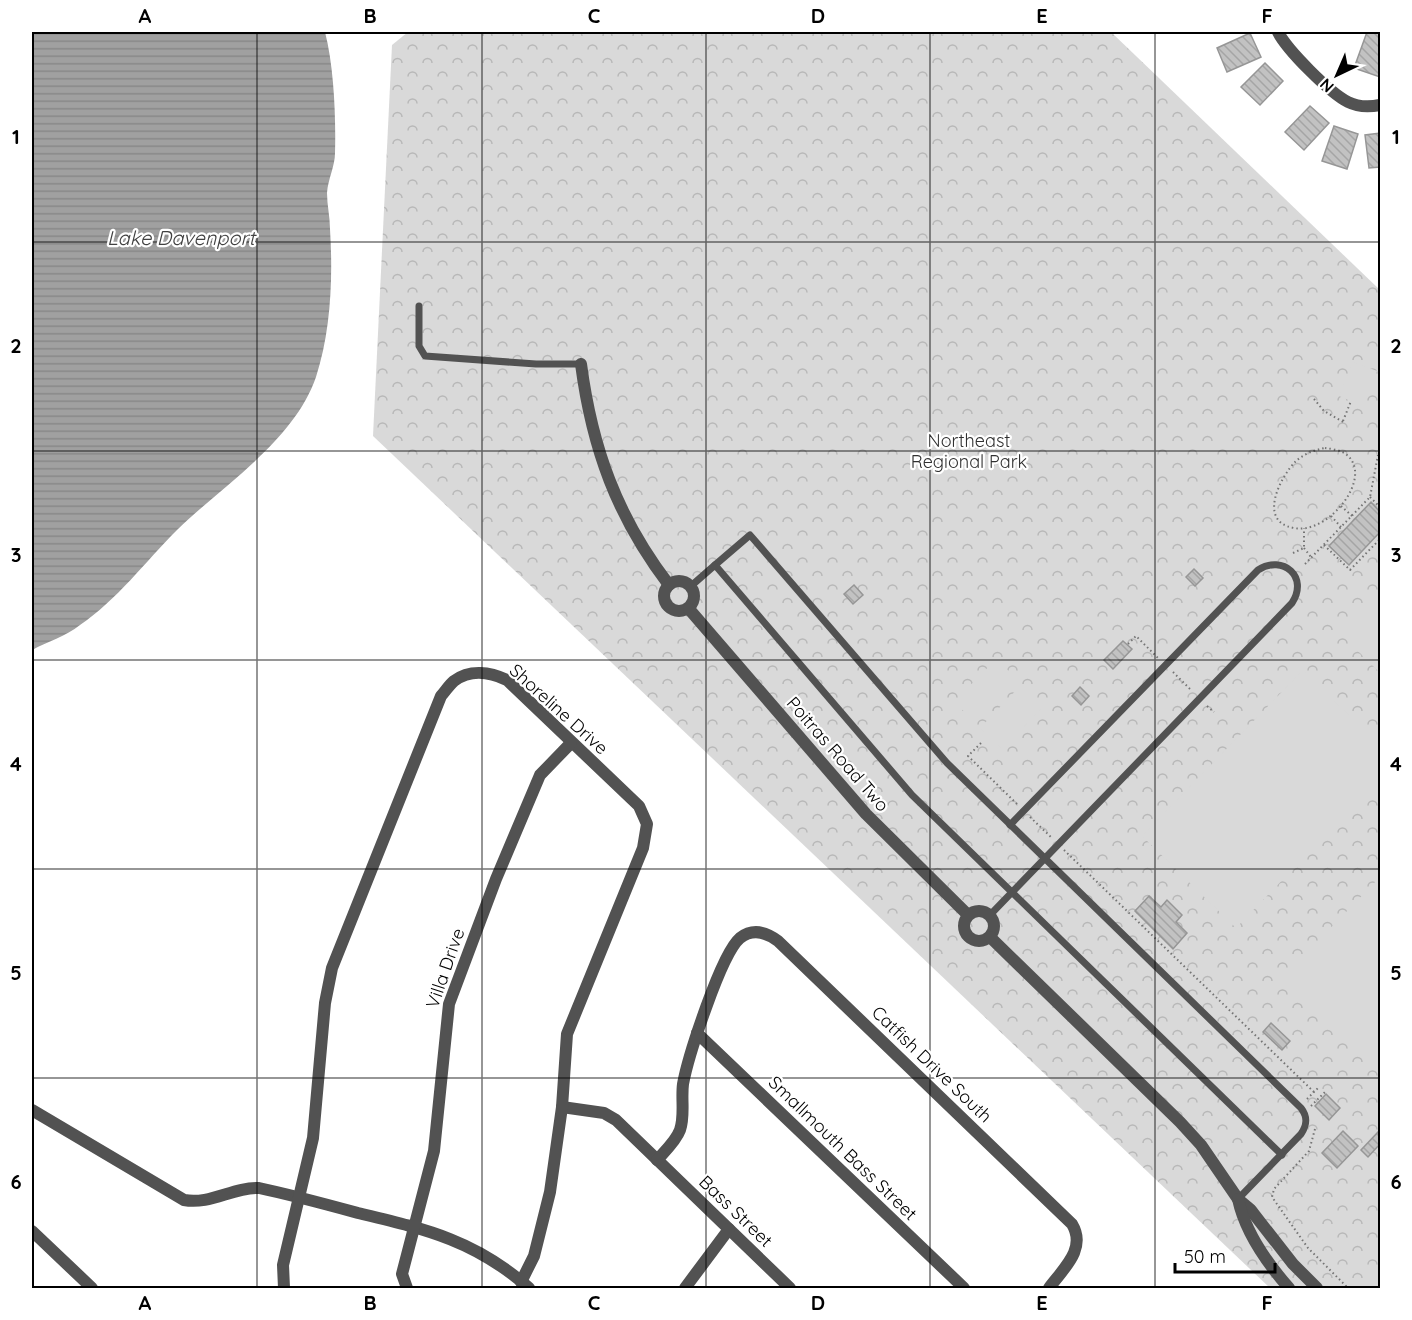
<svg xmlns="http://www.w3.org/2000/svg" width="1412" height="1320" viewBox="0 0 1412 1320" font-family="Quicksand,sans-serif">
  <style>
    .park { fill: url(#park-crowns) }
    .pitch { fill: #d9d9d9 }
    .water { fill: url(#water-rules) }
    .building { fill: url(#building-back-hatch); stroke: #969696; stroke-width: 1.5 }
    .lines { fill: none; stroke-linecap: round; stroke-linejoin: round }
    .path { stroke: #747474; stroke-width: 2; stroke-dasharray: 1.5 3; stroke-linecap: butt }
    .lane { stroke: #525252; stroke-width: 7 }
    .street { stroke: #525252; stroke-width: 12 }
    .grid { fill: none; stroke: #000; stroke-width: 1.5; stroke-opacity: 0.55 }
    .labels { text-anchor: middle; dominant-baseline: central; stroke-width: 4.5; stroke-linejoin: round; paint-order: stroke }
    .park-label { font-size: 18px; fill: #303030; stroke: #fff }
    .street-label { font-size: 18px; fill: #000; stroke: #fff }
    .water-label { font-size: 20px; font-style: italic; fill: #414141; stroke: #fff }
    .neatline { fill: none; stroke: #000; stroke-width: 2 }
    .grid-label { font-size: 20px; text-anchor: middle; font-weight: bold; fill: #000 }
  </style>
  <defs>
    <pattern id="park-crowns" width="20" height="18" patternUnits="userSpaceOnUse" patternTransform="scale(1.5)"><rect width="20" height="18" fill="#d9d9d9"/><path d="M2 6a3 3 0 1 1 6 0M12 15a3 3 0 1 1 6 0" fill="none" stroke="#b8b8b8"/></pattern>
    <pattern id="water-rules" width="6" height="5" patternUnits="userSpaceOnUse" patternTransform="scale(1.5)"><rect width="6" height="5" fill="#a0a0a0"/><path d="M0 2.5h6" fill="none" stroke="#888"/></pattern>
    <pattern id="building-back-hatch" width="6" height="6" patternUnits="userSpaceOnUse" patternTransform="scale(1.5)"><rect width="6" height="6" fill="#c2c2c2"/><path d="M-1 5l2 2M0 0l6 6M5-1l2 2" fill="none" stroke="#a5a5a5"/></pattern>
  </defs>
  <rect width="100%" height="100%" fill="#fff"/>
  <polygon class="park" points="408,32 1111,32 1380,290 1380,1288 1270,1288 373,436 392,45"/>
  <g class="pitch">
    <polygon points="1353,362 1377,371 1363,406 1339,396"/>
    <polygon points="1380,591 1380,673 1340,633"/>
    <polygon points="996,659 1018,680 976,723 954,702"/>
    <polygon points="1303,670 1380,746 1380,779 1236,928 1142,836"/>
    <polygon points="1022,684 1044,706 1002,749 980,728"/>
    <polygon points="1380,877 1380,1065 1379,1066 1285,975"/>
  </g>
  <path class="water" d="M32,32H325C334,67 336,117 335,153C335,166 328,179 327,193C327,205 330,217 330,229C333,278 331,331 316,377C294,441 223,485 177,530C145,562 117,600 80,625C66,636 47,642 32,650Z"/>
  <g class="building">
    <polygon points="1367,32 1380,32 1380,77 1354,68"/>
    <polygon points="1250,33 1261,57 1227,72 1217,48"/>
    <polygon points="1265,63 1283,81 1260,105 1241,87"/>
    <polygon points="1310,106 1329,123 1304,150 1285,132"/>
    <polygon points="1334,126 1358,134 1347,169 1322,161"/>
    <polygon points="1380,133 1380,167 1369,168 1365,135"/>
    <polygon points="1371,502 1380,512 1380,532 1349,565 1329,546"/>
    <polygon points="1194,569 1203,578 1195,586 1186,577"/>
    <polygon points="854,585 863,595 853,604 844,594"/>
    <polygon points="1123,641 1132,649 1113,669 1104,660"/>
    <polygon points="1080,687 1089,696 1081,705 1072,696"/>
    <polygon points="1149,896 1161,907 1167,900 1182,915 1176,922 1187,933 1173,949 1135,911"/>
    <polygon points="1271,1023 1290,1041 1282,1050 1263,1032"/>
    <polygon points="1326,1094 1340,1108 1329,1120 1315,1106"/>
    <polygon points="1380,1130 1380,1144 1368,1157 1361,1150"/>
    <polygon points="1343,1131 1358,1146 1337,1168 1322,1153"/>
  </g>
  <g class="lines">
    <g class="path">
      <polyline points="1314,399 1324,411 1345,423"/>
      <polyline points="1343,421 1351,401"/>
      <path d="M1325,448C1332,449 1341,450 1347,455C1374,478 1328,535 1294,528C1257,522 1280,477 1296,461C1304,454 1314,450 1325,448Z"/>
      <polyline points="1370,497 1380,507"/>
      <polyline points="1341,506 1352,516"/>
      <polyline points="1331,516 1341,527"/>
      <polyline points="1324,545 1350,570 1380,539"/>
      <polyline points="1304,548 1311,557"/>
      <polyline points="1293,553 1304,548 1304,528"/>
      <polyline points="1305,564 1370,497 1378,455"/>
      <polyline points="1128,644 1136,636 1158,658"/>
      <polyline points="1173,672 1192,691"/>
      <polyline points="1207,706 1214,712"/>
      <polyline points="981,743 968,756 1017,804"/>
      <polyline points="1030,817 1052,838"/>
      <polyline points="1064,850 1314,1092"/>
      <polyline points="1307,1099 1318,1088"/>
      <polyline points="1311,1106 1325,1092"/>
      <polyline points="1315,1129 1309,1151 1274,1189 1272,1197 1308,1248 1348,1288"/>
    </g>
    <g class="lane">
      <polyline points="419,306 419,346 425,356 536,364 581,364"/>
      <path d="M715,565L750,535L947,763L1301,1108C1308,1117 1307,1125 1301,1134L1238,1199"/>
      <polyline points="691,586 715,565 912,795 1282,1155"/>
      <path d="M990,915L1292,603C1309,577 1283,554 1258,570L1010,825"/>
    </g>
    <g class="street">
      <path d="M1278,32C1287,50 1330,93 1348,102C1358,107 1370,107 1380,105"/>
      <path d="M581,364C592,448 617,517 669,585"/>
      <circle cx="679" cy="596" r="15"/>
      <polyline points="689,609 866,814 968,915"/>
      <circle cx="979" cy="926" r="15"/>
      <polyline points="990,937 1180,1122 1201,1145 1238,1199 1250,1209 1293,1264 1317,1288"/>
      <polyline points="697,1033 964,1288"/>
      <polyline points="562,1107 604,1113 616,1120 790,1288"/>
      <path d="M32,1110L184,1200C210,1205 233,1187 259,1188C292,1195 325,1204 358,1213C425,1229 475,1240 529,1288"/>
      <path d="M657,1160C665,1151 676,1141 680,1130C685,1116 681,1099 683,1084C688,1057 721,954 740,938C753,928 766,932 778,941L1072,1224C1087,1249 1063,1269 1049,1288"/>
      <path d="M1238,1199C1245,1232 1267,1263 1289,1288"/>
      <polyline points="32,1231 92,1288"/>
      <path d="M284,1288L283,1265L313,1138L325,1003L332,968L441,696C445,692 449,685 454,681C470,669 490,672 507,680L639,806L647,824L643,848L567,1034L562,1107L550,1192L534,1256L521,1282"/>
      <polyline points="407,1288 402,1274 434,1151 449,1004 496,879 540,775 571,743"/>
      <polyline points="685,1288 729,1229"/>
    </g>
  </g>
  <path class="grid" d="M257,32V1288M482,32V1288M706,32V1288M930,32V1288M1155,32V1288M32,242H1380M32,451H1380M32,660H1380M32,869H1380M32,1078H1380"/>
  <g class="labels">
    <g class="park-label">
      <text x="969" y="440">Northeast<tspan x="969" dy="21">Regional Park</tspan></text>
    </g>
    <g class="street-label">
      <text transform="translate(559 709) rotate(42)">Shoreline Drive</text>
      <text transform="translate(838 754) rotate(49)">Poitras Road Two</text>
      <text transform="translate(445 968) rotate(-71)">Villa Drive</text>
      <text transform="translate(932 1064) rotate(44)">Catfish Drive South</text>
      <text transform="translate(843 1148) rotate(44)">Smallmouth Bass Street</text>
      <text transform="translate(736 1211) rotate(44)">Bass Street</text>
    </g>
    <g class="water-label">
      <text x="181" y="237">Lake Davenport</text>
    </g>
  </g>
  <rect width="1412" height="1320" fill="none" stroke="#ffffff" stroke-width="66"/>
  <g transform="translate(1337 75) rotate(224)" stroke="#ffffff" stroke-width="4.5" paint-order="stroke">
  <path d="M0-4.5L10 22L0 15L-10 22Z" fill="#000000"/>
  <text y="-9" font-size="16" font-weight="bold" text-anchor="middle" fill="#000000">N</text>
  </g>
  <path d="M1175 1263v9h100v-9" fill="none" stroke="#000000" stroke-width="3"/>
  <text x="1184" y="1263" font-size="18" fill="#000000" stroke="#ffffff" stroke-width="4.5" paint-order="stroke">50 m</text>
  <rect x="33" y="33" width="1346" height="1254" class="neatline"/>
  <g class="grid-label">
    <text x="145" y="23">A</text>
    <text x="370" y="23">B</text>
    <text x="594" y="23">C</text>
    <text x="818" y="23">D</text>
    <text x="1042" y="23">E</text>
    <text x="1267" y="23">F</text>
    <text x="16" y="144">1</text>
    <text x="1396" y="144">1</text>
    <text x="16" y="353">2</text>
    <text x="1396" y="353">2</text>
    <text x="16" y="562">3</text>
    <text x="1396" y="562">3</text>
    <text x="16" y="771">4</text>
    <text x="1396" y="771">4</text>
    <text x="16" y="980">5</text>
    <text x="1396" y="980">5</text>
    <text x="16" y="1189">6</text>
    <text x="1396" y="1189">6</text>
    <text x="145" y="1310">A</text>
    <text x="370" y="1310">B</text>
    <text x="594" y="1310">C</text>
    <text x="818" y="1310">D</text>
    <text x="1042" y="1310">E</text>
    <text x="1267" y="1310">F</text>
  </g>
</svg>
